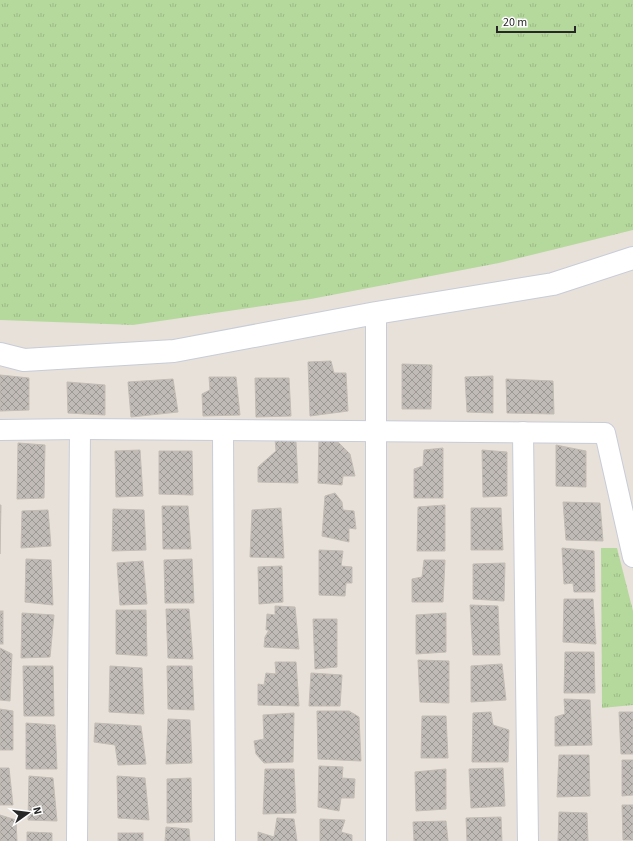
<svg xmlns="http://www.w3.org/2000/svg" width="633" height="841" viewBox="0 0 633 841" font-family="'Source Sans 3',sans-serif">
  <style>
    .grass { fill: url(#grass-tufts) }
    .building { fill: url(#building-cross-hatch); stroke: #c3bcb4 }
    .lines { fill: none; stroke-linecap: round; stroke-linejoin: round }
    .street-casing { stroke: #c8ccd7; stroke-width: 22 }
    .secondary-casing { stroke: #c8ccd7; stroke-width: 24 }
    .street { stroke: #fff; stroke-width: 20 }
    .secondary { stroke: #fff; stroke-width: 22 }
  </style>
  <defs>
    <pattern id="grass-tufts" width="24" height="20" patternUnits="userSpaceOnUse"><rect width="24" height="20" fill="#b5d99c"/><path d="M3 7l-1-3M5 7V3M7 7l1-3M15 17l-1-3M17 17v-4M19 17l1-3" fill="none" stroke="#9cba86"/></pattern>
    <pattern id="building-cross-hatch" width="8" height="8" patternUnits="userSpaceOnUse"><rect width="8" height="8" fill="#c0bbb6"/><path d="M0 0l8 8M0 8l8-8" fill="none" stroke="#9c9894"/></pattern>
  </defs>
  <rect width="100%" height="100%" fill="#e8e1da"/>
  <g class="grass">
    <polygon points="0,0 633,0 633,230 499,263 311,299 133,325 0,320"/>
    <polygon points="601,548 617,548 633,611 633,705 602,708"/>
  </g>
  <g class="building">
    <polygon points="331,361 334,373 346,373 348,411 310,416 308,362"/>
    <polygon points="402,364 432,365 431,409 402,409"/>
    <polygon points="0,375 29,378 29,410 0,411"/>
    <polygon points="493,376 493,413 467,412 465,377"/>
    <polygon points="209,377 236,377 240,415 203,416 202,394 210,390"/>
    <polygon points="255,378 289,378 291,416 256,417"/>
    <polygon points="173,379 178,412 131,417 128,382"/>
    <polygon points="506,379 553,381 554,414 507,413"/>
    <polygon points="67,382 105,385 105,415 68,413"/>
    <polygon points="275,439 296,442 298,483 258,482 258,467 276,451"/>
    <polygon points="319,439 335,439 350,454 355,476 343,476 342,485 318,483"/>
    <polygon points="18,443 45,445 44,498 17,499"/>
    <polygon points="556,445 586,451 586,487 556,486"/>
    <polygon points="443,448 443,498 414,498 414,469 423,466 424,450"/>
    <polygon points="140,450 143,496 116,497 115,451"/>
    <polygon points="482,450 507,452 507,496 483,497"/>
    <polygon points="159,451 192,451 193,495 159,494"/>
    <polygon points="335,493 342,502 343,510 354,511 356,529 349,528 349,542 322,536 325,496"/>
    <polygon points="563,502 600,503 603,541 566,540"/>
    <polygon points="0,505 1,505 0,554"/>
    <polygon points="445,505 445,551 417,551 418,507"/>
    <polygon points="162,506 188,506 191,549 163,549"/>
    <polygon points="281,508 284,558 250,557 252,510"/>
    <polygon points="471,508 501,508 503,550 471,550"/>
    <polygon points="113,509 144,510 146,550 112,551"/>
    <polygon points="48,510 51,546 21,548 22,511"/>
    <polygon points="562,548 594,551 595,592 574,592 573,583 564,584"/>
    <polygon points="319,550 343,551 341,566 352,567 352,583 346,583 345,596 319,595"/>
    <polygon points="26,559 51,560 53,605 25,602"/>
    <polygon points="192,559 194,603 165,603 164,560"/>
    <polygon points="424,560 445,560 443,602 412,602 412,579 422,577"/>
    <polygon points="143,561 147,604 120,605 117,563"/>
    <polygon points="505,563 504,601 473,599 473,564"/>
    <polygon points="282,566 283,602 259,604 258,567"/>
    <polygon points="564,599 593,599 596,644 563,642"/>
    <polygon points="470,605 498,606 500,655 473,655"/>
    <polygon points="275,606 295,607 299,649 264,647 265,637 269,630 266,630 267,614 275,615"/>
    <polygon points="166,609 189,609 193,659 168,658"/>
    <polygon points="116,610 146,610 147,656 116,654"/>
    <rect x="0" y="611" width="3" height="33"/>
    <polygon points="22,613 54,615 50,657 21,658"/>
    <polygon points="446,613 446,652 416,654 416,615"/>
    <polygon points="313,619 337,619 337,667 315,669"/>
    <polygon points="0,648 12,654 10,701 0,700"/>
    <polygon points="565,652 594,652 595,693 564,693"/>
    <polygon points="418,660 449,661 449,703 420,702"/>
    <polygon points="275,662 296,662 299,706 258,705 258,684 264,685 266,673 276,674"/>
    <polygon points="502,664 506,700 471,702 471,666"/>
    <polygon points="23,666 53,666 54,716 24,716"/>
    <polygon points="110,666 142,668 144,714 109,712"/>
    <polygon points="167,666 192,666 194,710 168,709"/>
    <polygon points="311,673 342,675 340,706 309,706"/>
    <polygon points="564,699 590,700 592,745 555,746 555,717 565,714"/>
    <polygon points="0,709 13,711 13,750 0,750"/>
    <polygon points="317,711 349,711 359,717 361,761 318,759"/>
    <polygon points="491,712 493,725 509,730 508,762 472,762 473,713"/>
    <polygon points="619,712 633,712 633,754 621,754"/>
    <polygon points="294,713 293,762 264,763 256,754 254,741 264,739 263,715"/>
    <polygon points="422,716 446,716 448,758 421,758"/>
    <polygon points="168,719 190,720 192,763 166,764"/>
    <polygon points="26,723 55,725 57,769 26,769"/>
    <polygon points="95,723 141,726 146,764 118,765 115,745 94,742"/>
    <polygon points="559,755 589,755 590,796 557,797"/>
    <polygon points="622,760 633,760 633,795 622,796"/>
    <polygon points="319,766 343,767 342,778 355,779 354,798 341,798 339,811 318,807"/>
    <polygon points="0,768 9,768 13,805 0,805"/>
    <polygon points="503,768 505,806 471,808 469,769"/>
    <polygon points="265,769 294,769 296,813 263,814"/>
    <polygon points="446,769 446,809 416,811 415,772"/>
    <polygon points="29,776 53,778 57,821 28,820"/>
    <polygon points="117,776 145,778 149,820 118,818"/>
    <polygon points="191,778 192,822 167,823 167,779"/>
    <polygon points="622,805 633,805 633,840 623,840"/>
    <polygon points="559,812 587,813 588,841 558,841"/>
    <polygon points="0,815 16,820 17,841 0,841"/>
    <polygon points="501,817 502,841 467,841 466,818"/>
    <polygon points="277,818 294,819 297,841 258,841 258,832 274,837"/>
    <polygon points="320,819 345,820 341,832 352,835 352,841 320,841"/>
    <polygon points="446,821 448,841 414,841 413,822"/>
    <polygon points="166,827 189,829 190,841 165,841"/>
    <polygon points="27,832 52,833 52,841 27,841"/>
    <rect x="118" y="833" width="25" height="8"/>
  </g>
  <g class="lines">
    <g class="street-casing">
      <g id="street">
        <polyline points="0,430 80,429 605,433 633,557"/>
        <polyline points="223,431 225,841"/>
        <polyline points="523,432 528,841"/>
        <polyline points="77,841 80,429"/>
        <polyline points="376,841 376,313"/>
      </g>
    </g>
    <g class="secondary-casing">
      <polyline id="secondary" points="0,354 24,360 174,351 376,313 553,284 633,258"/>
    </g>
    <use href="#street" class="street"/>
    <use href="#secondary" class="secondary"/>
  </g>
  <g transform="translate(28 813) rotate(76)" stroke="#ffffff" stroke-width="3" paint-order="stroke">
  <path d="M0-3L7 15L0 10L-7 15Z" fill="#272727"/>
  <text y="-6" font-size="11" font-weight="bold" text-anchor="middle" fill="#272727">N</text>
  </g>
  <path d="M497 26v6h78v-6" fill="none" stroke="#272727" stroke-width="2"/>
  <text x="503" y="26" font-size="12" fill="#272727" stroke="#ffffff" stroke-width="3" paint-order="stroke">20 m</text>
</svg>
